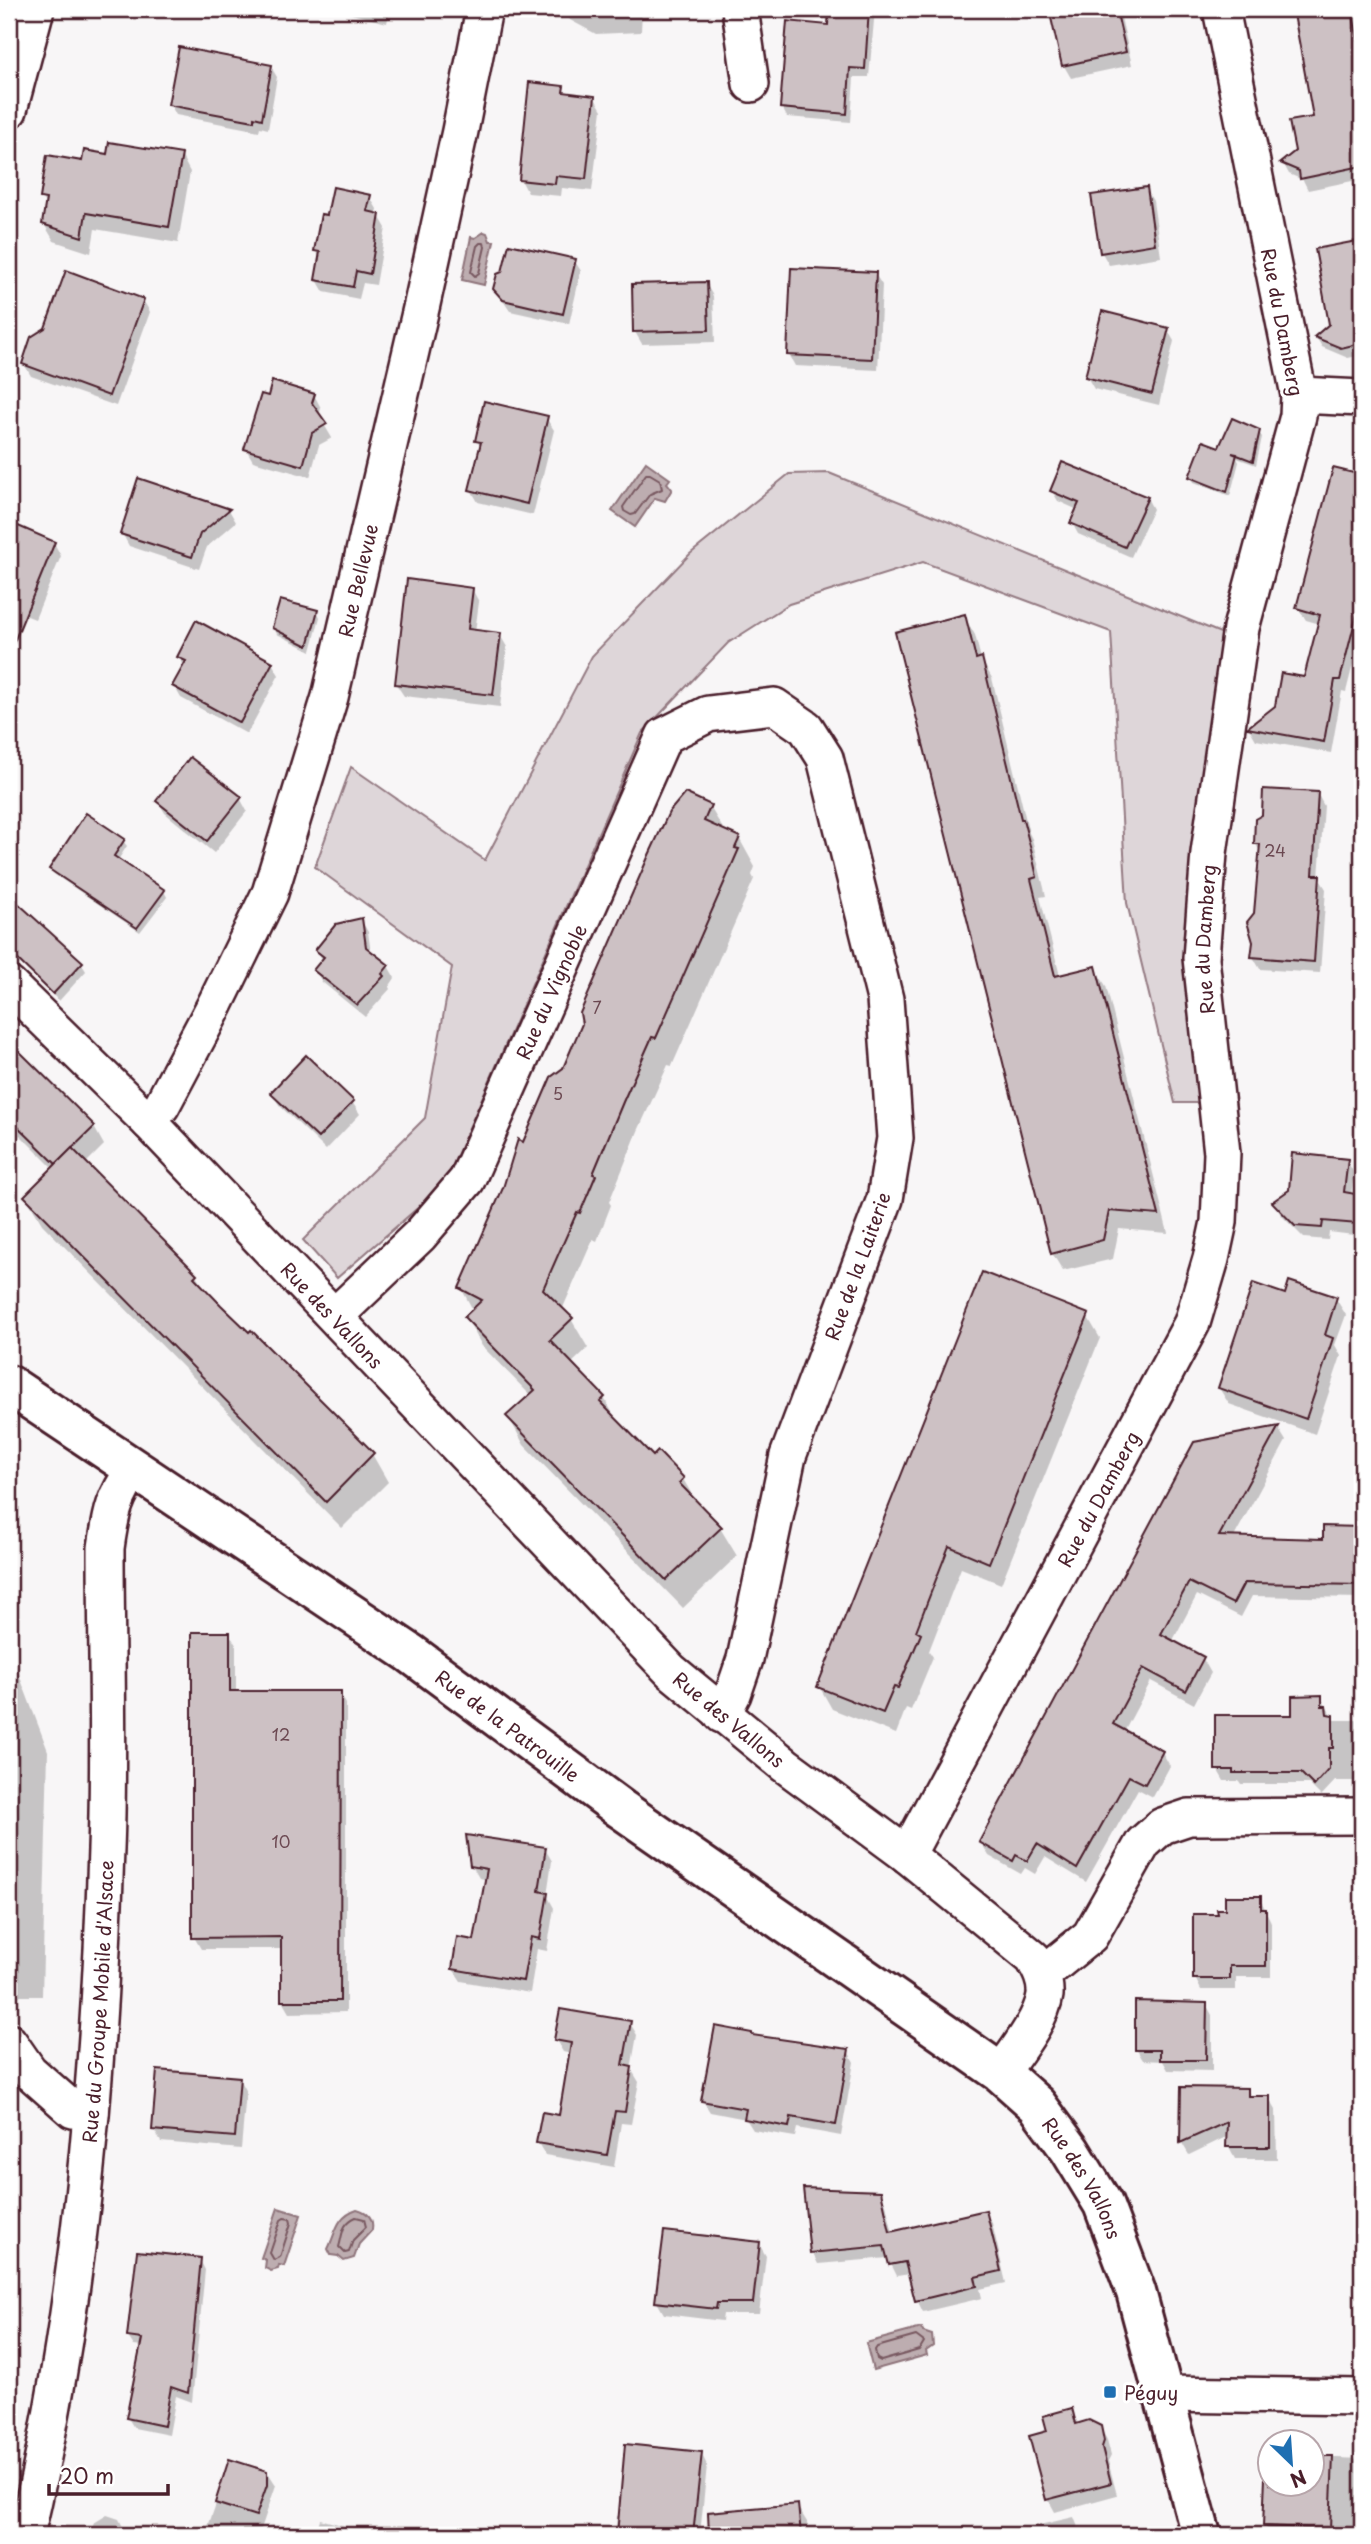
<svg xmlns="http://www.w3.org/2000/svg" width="1371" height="2544" viewBox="0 0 1371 2544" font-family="'Playpen Sans',sans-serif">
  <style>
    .green { fill: #ded6d9; stroke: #947a82; stroke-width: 2 }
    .water { fill: #bdadb0; stroke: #8f747b; stroke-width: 2 }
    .shadow { fill: #0003 }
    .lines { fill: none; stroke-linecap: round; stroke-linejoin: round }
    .shore { stroke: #785860; stroke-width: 2 }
    .building { fill: #cdc1c4; stroke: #4a1f2b; stroke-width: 2 }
    .street-casing { stroke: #4a1f2b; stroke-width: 40 }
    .secondary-casing { stroke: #4a1f2b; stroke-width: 44 }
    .street { stroke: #fff; stroke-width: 35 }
    .secondary { stroke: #fff; stroke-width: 38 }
    .poi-dot { fill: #1f6fb2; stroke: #fff; stroke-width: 2.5 }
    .labels { text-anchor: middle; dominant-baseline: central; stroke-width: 6; stroke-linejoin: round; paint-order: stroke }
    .number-label { font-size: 16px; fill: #6b4851 }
    .street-label { font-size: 19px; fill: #4a1f2b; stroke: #fff }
    .poi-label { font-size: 19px; fill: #4a1f2b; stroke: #fff; text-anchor: start }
  </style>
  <rect width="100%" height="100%" fill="#f8f6f7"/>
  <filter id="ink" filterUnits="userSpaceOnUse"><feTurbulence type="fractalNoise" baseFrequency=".0143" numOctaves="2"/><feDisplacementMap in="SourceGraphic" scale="14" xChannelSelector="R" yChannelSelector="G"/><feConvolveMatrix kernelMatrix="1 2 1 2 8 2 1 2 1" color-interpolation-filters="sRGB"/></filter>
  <g filter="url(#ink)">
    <polygon class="green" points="829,473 1223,634 1205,1103 1175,1103 1127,903 1111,632 923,562 789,604 728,643 642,733 444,1185 337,1278 303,1240 425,1118 452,967 315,867 351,767 485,860 592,656 690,554 789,474"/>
    <g class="water">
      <polygon points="484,232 487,233 490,241 494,241 484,285 462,280 471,237 475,238"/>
      <polygon points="646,462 670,479 667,483 672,489 665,501 655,498 635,527 612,511"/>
      <polygon points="278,2208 301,2215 284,2266 279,2265 278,2269 271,2271 265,2268 266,2260 261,2258"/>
      <path d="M357,2209C368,2212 374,2218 372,2230L359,2244L354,2258L344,2261L338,2256L331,2255L328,2249C336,2233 336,2216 357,2209Z"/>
      <polygon points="922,2328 923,2332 932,2335 933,2346 926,2351 927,2355 873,2370 866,2343"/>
    </g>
    <g class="shadow">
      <polygon points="332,9 390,9 387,23"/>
      <polygon points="564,9 642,9 641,32 596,34 570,20"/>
      <polygon points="831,9 875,9 869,77 854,77 851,122 787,117 782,108 830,26"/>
      <polygon points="1051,9 1119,9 1132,65 1071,78 1064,66"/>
      <polygon points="1294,9 1355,9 1362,47 1362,179 1308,190 1303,180 1289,174 1283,163 1296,151 1315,118"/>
      <polygon points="271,67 277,77 268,129 260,127 259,131 176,115 170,104"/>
      <polygon points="562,87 567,95 594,97 602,110 592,191 562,188 561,196 528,193 521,180"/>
      <polygon points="181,155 190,172 178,243 95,229 91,253 54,241 44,224 47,207 42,198 83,163 108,156"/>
      <polygon points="1146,189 1153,201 1161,257 1109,265 1102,253"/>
      <polygon points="370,197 377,209 376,215 379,216 386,228 376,285 363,283 359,299 324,292 317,280 320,259 316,251 329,218"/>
      <polygon points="1362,242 1362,355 1348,358 1322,347 1316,337 1331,325 1317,251"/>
      <polygon points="574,260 581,271 569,324 510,311 495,289 503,273"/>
      <polygon points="875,274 882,285 878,370 795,366 789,355"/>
      <polygon points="706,284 713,296 715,342 642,344 635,332"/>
      <polygon points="143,300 150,312 116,406 31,376 24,364"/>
      <polygon points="1167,329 1174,341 1159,405 1094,389 1087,377"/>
      <polygon points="314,395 321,408 319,416 332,438 319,445 310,477 253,461 246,449 269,398"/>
      <polygon points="546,418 554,430 533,515 478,502 471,490 481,448 477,440"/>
      <polygon points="1258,431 1262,437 1256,465 1237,458 1239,462 1230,496 1194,482 1191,476 1220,449"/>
      <polygon points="1334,470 1362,477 1362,628 1346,692 1342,691 1331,753 1256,740 1249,728 1276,707 1305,679 1320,624 1306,620 1298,608"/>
      <polygon points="139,480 229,510 236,522 207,547 199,569 129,546 122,533"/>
      <polygon points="1052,491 1147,498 1153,509 1131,557 1078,534 1072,523 1078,510 1058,501"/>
      <polygon points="9,524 54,543 61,556 35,619 9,609"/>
      <polygon points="472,589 479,602 475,632 500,635 507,647 500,707 404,696 396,684"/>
      <polygon points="317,611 320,617 311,651 277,634 274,628"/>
      <polygon points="964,616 975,635 981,659 992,678 1029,833 1032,839 1046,896 1040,897 1060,976 1095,968 1106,986 1168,1233 1119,1229 1113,1259 1063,1271 1052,1253"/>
      <polygon points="179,657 272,663 279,675 247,734 181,698 174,686 185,667"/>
      <polygon points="1317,793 1324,806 1319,878 1326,889 1320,973 1260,969 1253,957 1261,853 1255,843"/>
      <polygon points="240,798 247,811 214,853 165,813 158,801"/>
      <polygon points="710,807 725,832 739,838 755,867 752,875 754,879 672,1066 668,1065 638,1131 609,1202 611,1205 597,1241 593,1239 562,1310 571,1319 588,1348 571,1364 604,1398 619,1424 653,1458 658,1453 683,1479 698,1505 720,1528 737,1556 683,1608 524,1445 508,1416 531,1396 482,1346 466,1317 473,1310 461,1288 524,1144"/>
      <polygon points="123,841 127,846 118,860 164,891 167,897 140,932 54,874 51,869"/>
      <polygon points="10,898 81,963 86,971 59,1001 9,952"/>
      <polygon points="361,920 368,932 371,953 388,966 395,978 389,987 390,989 365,1017 322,982 315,970 323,961 317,950"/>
      <polygon points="9,1044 94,1127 104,1145 85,1164 196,1275 205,1290 372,1454 388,1482 342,1528 42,1224 26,1197 54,1169 20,1135 9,1146"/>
      <polygon points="272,1094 352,1102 360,1114 326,1150 280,1106"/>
      <polygon points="1347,1161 1354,1173 1351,1195 1360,1196 1362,1200 1362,1236 1329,1232 1328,1240 1304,1238 1281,1215 1274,1202"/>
      <polygon points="1286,1297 1336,1299 1346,1315 1335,1345 1341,1356 1315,1434 1229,1404 1219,1388"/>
      <polygon points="1087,1316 1100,1338 1001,1584 961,1568 929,1651 933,1657 911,1710 906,1708 896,1734 832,1709 819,1686"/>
      <polygon points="1278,1428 1286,1441 1233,1539 1325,1541 1325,1528 1362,1528 1362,1598 1252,1596 1241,1617 1197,1595 1172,1642 1203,1659 1211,1673 1202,1689 1194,1704 1151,1681 1124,1732 1162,1752 1170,1766 1153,1797 1138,1789 1086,1882 1045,1857 1035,1874 1025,1868 1021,1874 989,1856 981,1842 1196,1443"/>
      <polygon points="229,1633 236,1645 236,1693 340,1693 346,1704 346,2012 289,2013 282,2001 282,1949 201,1949 194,1937"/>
      <polygon points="9,1648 48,1751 42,1996 12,1996 9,1990"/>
      <polygon points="1321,1697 1334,1720 1362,1720 1362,1781 1335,1781 1321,1796 1309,1784 1241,1784 1239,1781 1224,1781 1217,1769"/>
      <polygon points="545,1849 552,1861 547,1895 554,1908 547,1951 537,1949 530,1993 461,1981 453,1969 476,1942 487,1880 479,1878 472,1866"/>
      <polygon points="1260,1898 1271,1922 1271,1977 1236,1977 1236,1990 1201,1990 1195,1978 1220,1916"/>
      <polygon points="1206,2004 1212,2015 1212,2071 1168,2070 1163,2061 1143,2060 1136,2049"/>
      <polygon points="630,2023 637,2035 631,2069 639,2082 631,2124 621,2123 614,2167 545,2155 538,2143 560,2117 571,2054 563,2052 556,2040"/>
      <polygon points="752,2036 848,2051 854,2062 841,2136 797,2128 795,2137 753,2130 746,2119 710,2112 703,2101"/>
      <polygon points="239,2079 246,2092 241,2149 161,2142 154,2130"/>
      <polygon points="1182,2089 1247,2089 1252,2098 1269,2098 1276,2110 1277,2159 1235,2159 1228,2146 1228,2136 1189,2155 1182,2143"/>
      <polygon points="880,2192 886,2204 893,2233 985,2212 992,2223 1006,2283 980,2289 982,2298 923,2312 917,2300 910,2274 897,2276 888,2258 818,2264 812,2252"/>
      <polygon points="759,2244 766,2256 759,2314 723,2314 722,2321 664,2314 657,2302"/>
      <polygon points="200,2260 205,2270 192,2402 176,2396 169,2435 134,2428 128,2418 142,2347 134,2346 128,2337"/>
      <polygon points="1071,2410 1079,2425 1100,2427 1107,2440 1111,2455 1108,2461 1117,2495 1055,2512 1048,2499"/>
      <polygon points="701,2453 707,2465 700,2535 615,2535 617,2516 620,2516"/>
      <polygon points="1312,2457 1362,2459 1362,2535 1271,2535 1265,2526 1270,2484 1312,2484"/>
      <polygon points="231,2461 269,2474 276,2485 259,2535 205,2535"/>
      <polygon points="797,2506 807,2522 808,2535 759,2535 757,2510"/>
      <polygon points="107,2515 119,2519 127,2535 90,2535 94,2523"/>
      <polygon points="1074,2517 1081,2535 1010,2535 1009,2532"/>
      <polygon points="320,2519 352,2528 355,2535 315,2535"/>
    </g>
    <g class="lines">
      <g class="shore">
        <polygon points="480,243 484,243 485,247 479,273 475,276 471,272 477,246"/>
        <polygon points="646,474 650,474 660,480 662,489 650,494 635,514 631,515 624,511 623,507"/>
        <path d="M356,2217L364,2219L366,2227L353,2240L349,2252L345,2253L339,2247C343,2234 341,2224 356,2217Z"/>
        <polygon points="284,2218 290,2219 291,2223 280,2257 274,2260 270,2253 281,2220"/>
        <polygon points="916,2336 924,2342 919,2350 881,2361 877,2359 875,2350 877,2347"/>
      </g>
    </g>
    <g class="building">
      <polygon points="829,9 869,9 865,69 850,68 847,114 780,108 787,21 828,25"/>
      <polygon points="1049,9 1116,9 1126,52 1062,66"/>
      <polygon points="1293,9 1352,9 1362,63 1362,166 1300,179 1299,171 1280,163 1295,151 1289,121 1313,117"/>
      <polygon points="179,47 272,65 262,119 254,117 254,121 168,105"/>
      <polygon points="529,82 564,86 563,92 595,96 586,179 556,176 555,184 519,180"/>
      <polygon points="109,142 182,154 169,227 86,213 82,237 42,224 46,199 40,198 47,155 82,161 84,150 107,154"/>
      <polygon points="333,187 371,195 367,211 380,214 370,274 356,271 353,287 315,280 320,252 314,251 321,214 327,215"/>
      <polygon points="1147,187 1155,244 1100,253 1091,195"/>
      <polygon points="1362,240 1362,343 1341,348 1314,337 1329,324 1315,249"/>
      <polygon points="509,244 576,259 563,314 503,300 493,289 497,274 502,272"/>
      <polygon points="791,268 876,272 872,359 787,355"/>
      <polygon points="66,270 144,299 109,396 22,364 31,337 45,328"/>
      <polygon points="707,282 709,330 633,332 632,284"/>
      <polygon points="1102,311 1169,328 1152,394 1085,377"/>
      <polygon points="272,381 315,394 312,403 327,424 312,433 303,466 244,449 261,394 268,396"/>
      <polygon points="484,401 548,416 527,504 469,490 481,442 475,441"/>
      <polygon points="1232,418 1260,430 1253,461 1232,453 1237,454 1227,492 1189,477 1203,441 1219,447"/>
      <polygon points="1062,462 1148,497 1125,547 1070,523 1079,503 1050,491"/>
      <polygon points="1333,468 1362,475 1362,594 1340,680 1335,680 1324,742 1247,728 1275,706 1281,673 1304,677 1320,615 1296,608"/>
      <polygon points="138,478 153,483 230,509 200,534 192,557 120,534"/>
      <polygon points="9,522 55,542 10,652 9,652"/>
      <polygon points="407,579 473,588 468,629 501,633 493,695 395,684"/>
      <polygon points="280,600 318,610 308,646 272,628"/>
      <polygon points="965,614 976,659 982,657 1021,819 1023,819 1031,850 1037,877 1031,879 1055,976 1096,966 1159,1215 1109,1211 1103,1240 1051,1254 895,632"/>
      <polygon points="196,620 273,662 240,723 172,686 186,661 177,657"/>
      <polygon points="190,757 242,797 207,841 156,801"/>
      <polygon points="1263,789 1318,792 1313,875 1320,875 1314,962 1251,957 1253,942 1247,922 1254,913 1260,844 1254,844 1255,819 1262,815"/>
      <polygon points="685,793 711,805 704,821 740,837 735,848 739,849 656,1038 652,1037 623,1102 593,1174 596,1175 580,1213 577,1212 543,1289 573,1318 550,1340 605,1397 600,1402 653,1456 658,1451 684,1478 679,1483 722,1527 666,1580 506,1416 535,1390 464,1317 482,1300 459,1288 503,1188 518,1139 523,1142 551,1077 563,1068 582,1024 580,1013 649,855 669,812"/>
      <polygon points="86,813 125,839 114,856 165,890 137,928 49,869"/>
      <polygon points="9,895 83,962 53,994 9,951"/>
      <polygon points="362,918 366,947 389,965 382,974 384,976 357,1005 313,970 324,957 315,950 336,924"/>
      <polygon points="9,1041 95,1126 56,1164 9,1118"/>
      <polygon points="306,1055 354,1101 318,1138 270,1093"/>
      <polygon points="72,1148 197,1274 194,1277 221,1305 249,1332 251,1330 374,1453 326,1502 24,1196"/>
      <polygon points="1292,1153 1348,1159 1344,1192 1361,1195 1358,1224 1323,1221 1322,1228 1295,1226 1272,1202 1289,1190"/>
      <polygon points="982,1272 1089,1314 989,1563 949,1546 916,1631 921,1634 898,1688 894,1687 883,1713 817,1687"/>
      <polygon points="1289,1281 1337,1297 1325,1335 1333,1338 1306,1419 1218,1388 1253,1283 1285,1294"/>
      <polygon points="1279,1426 1219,1536 1323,1539 1323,1526 1362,1527 1362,1585 1244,1583 1233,1604 1189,1582 1161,1634 1204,1657 1186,1691 1143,1668 1113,1724 1163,1751 1145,1784 1129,1776 1077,1869 1037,1844 1027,1861 1016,1855 1013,1861 979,1842 1194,1442"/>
      <polygon points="192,1632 230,1632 230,1691 341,1691 340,2001 281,2001 281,1937 192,1938"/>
      <polygon points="1322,1695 1322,1706 1326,1706 1327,1714 1333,1715 1333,1748 1329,1748 1329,1769 1314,1786 1301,1773 1233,1773 1233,1770 1215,1770 1215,1715 1292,1715 1292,1696"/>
      <polygon points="466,1835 546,1847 539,1891 548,1893 540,1939 531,1937 523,1981 452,1969 457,1937 474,1940 487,1869 470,1866"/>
      <polygon points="1225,1896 1261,1896 1261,1909 1266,1909 1266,1966 1230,1966 1230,1979 1193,1979 1193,1914 1218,1914 1217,1909 1225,1909"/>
      <polygon points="1135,2001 1207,2003 1206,2060 1160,2060 1160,2050 1135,2050"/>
      <polygon points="560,2009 631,2021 623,2065 632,2067 625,2112 615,2111 607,2155 536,2143 542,2112 559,2115 571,2043 554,2040"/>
      <polygon points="715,2026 752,2033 752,2035 849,2049 836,2125 791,2117 789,2127 744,2119 746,2109 701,2101"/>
      <polygon points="157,2070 240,2077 235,2137 152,2130"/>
      <polygon points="1181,2087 1248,2088 1248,2096 1270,2096 1270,2147 1226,2147 1227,2122 1180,2143"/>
      <polygon points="803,2188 881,2191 890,2232 986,2210 1001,2271 975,2277 977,2286 915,2301 905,2262 889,2265 884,2246 810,2253"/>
      <polygon points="664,2231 760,2242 753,2303 717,2303 716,2309 655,2302"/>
      <polygon points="137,2251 201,2258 188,2393 171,2387 164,2426 126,2418 142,2339 127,2337"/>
      <polygon points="1072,2408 1076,2424 1089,2420 1101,2426 1104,2441 1102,2447 1111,2483 1046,2500 1029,2436 1047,2431 1043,2416"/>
      <polygon points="625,2444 702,2452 693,2535 617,2535"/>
      <polygon points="1266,2454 1270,2454 1270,2484 1312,2484 1312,2456 1333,2456 1330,2529 1263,2526"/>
      <polygon points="229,2459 267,2471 267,2485 256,2516 215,2503"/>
      <polygon points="798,2504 801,2535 709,2535 708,2512"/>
    </g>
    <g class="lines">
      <g class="street-casing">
        <g id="street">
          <polyline points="740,9 751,84"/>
          <polyline points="9,110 36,9"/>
          <polyline points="1299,395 1362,398"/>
          <path id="s1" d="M9,985L149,1122L671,1671L785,1765L907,1855L1033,1958C1040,1970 1046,1981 1045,1995C1042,2019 1015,2053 1001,2073"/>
          <path id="s2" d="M149,1122L162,1105L215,1005L270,893L330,697L422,304L460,131L484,9"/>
          <path id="s3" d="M335,1316L420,1235L467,1180L664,736L708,714L774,706L806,728L825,758L885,999L895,1138L885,1199L788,1456L745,1659L733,1694L722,1715"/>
          <path id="s4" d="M907,1855L1192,1323L1211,1259L1219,1222L1222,1153L1201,958L1209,853L1241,628L1298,416L1299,395L1221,9"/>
          <polyline points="1043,1974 1090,1936 1143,1843 1162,1826 1189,1817 1362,1816"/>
          <polyline points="9,2042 29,2071 73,2110 91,2112"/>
          <polyline points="1164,2394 1362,2397"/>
          <path id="s5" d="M26,2535C79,2311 99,2079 106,1849C110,1749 106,1648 106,1548C111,1512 114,1498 135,1468"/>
        </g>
      </g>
      <g class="secondary-casing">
        <g id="secondary">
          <path id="s6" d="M9,1385L410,1653L621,1809L1001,2073L1037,2105L1070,2150L1103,2204L1136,2292L1201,2535"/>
        </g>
      </g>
      <use href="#street" class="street"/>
      <use href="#secondary" class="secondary"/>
    </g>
  </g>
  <rect class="poi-dot" x="1103" y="2385" width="14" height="14" rx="3.5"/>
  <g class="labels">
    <g class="number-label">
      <text x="1275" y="850">24</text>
      <text x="597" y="1007">7</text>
      <text x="558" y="1093">5</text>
      <text x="281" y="1734">12</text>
      <text x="281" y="1841">10</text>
    </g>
    <g class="street-label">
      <text transform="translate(1283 322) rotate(79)">Rue du Damberg</text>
      <text stroke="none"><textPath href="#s2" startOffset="584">Rue Bellevue</textPath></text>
      <text stroke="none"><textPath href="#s4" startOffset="992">Rue du Damberg</textPath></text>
      <text stroke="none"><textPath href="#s3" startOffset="396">Rue du Vignoble</textPath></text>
      <text transform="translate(857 1266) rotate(-70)">Rue de la Laiterie</text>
      <text stroke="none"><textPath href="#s1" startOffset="462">Rue des Vallons</textPath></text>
      <text stroke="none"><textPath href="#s4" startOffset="404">Rue du Damberg</textPath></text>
      <text stroke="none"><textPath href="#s1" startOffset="1029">Rue des Vallons</textPath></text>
      <text stroke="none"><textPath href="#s6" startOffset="604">Rue de la Patrouille</textPath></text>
      <text stroke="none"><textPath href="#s5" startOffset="539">Rue du Groupe Mobile d'Alsace</textPath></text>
      <text stroke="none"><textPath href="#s6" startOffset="1342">Rue des Vallons</textPath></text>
    </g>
    <g class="poi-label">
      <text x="1124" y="2392">Péguy</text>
    </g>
  </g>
  <rect width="1371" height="2544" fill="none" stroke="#fff" stroke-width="35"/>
  <rect x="18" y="18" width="1336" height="2509" fill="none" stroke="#4a1f2b" stroke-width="2.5" filter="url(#ink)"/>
  <g transform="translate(1291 2463) rotate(155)"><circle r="33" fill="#ffffff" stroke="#b7a5aa" stroke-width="2"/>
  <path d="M0-5L12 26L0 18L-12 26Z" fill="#1f6fb2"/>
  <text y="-10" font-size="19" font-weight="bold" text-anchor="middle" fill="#4a1f2b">N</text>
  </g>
  <path d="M49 2484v10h119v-10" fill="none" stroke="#4a1f2b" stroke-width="3.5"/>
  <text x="60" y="2484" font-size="21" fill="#4a1f2b" stroke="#ffffff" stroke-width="5" paint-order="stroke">20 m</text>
</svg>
